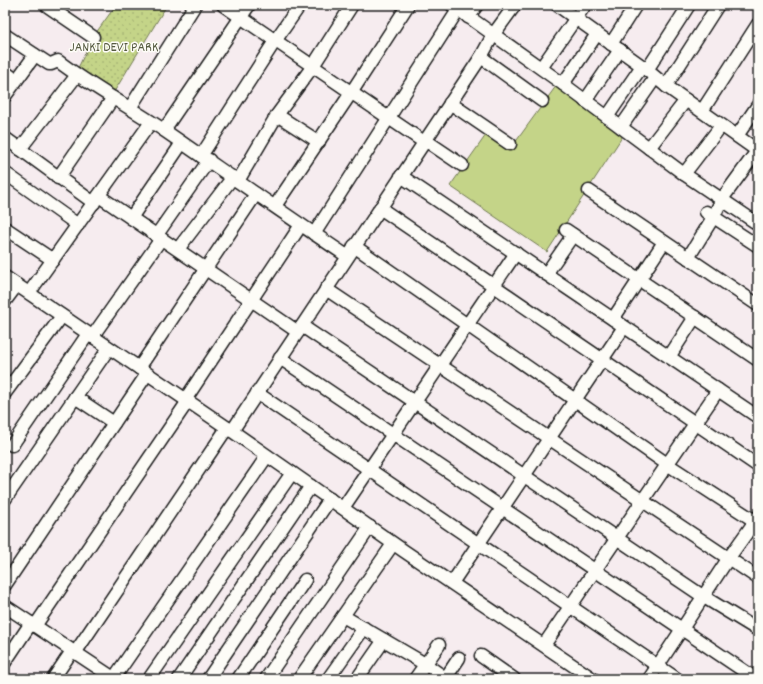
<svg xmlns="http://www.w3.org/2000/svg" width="763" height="684" viewBox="0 0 763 684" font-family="Dekko,sans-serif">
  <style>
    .grass { fill: #c4d488; stroke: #707852 }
    .park { fill: url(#park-dots); stroke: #707852 }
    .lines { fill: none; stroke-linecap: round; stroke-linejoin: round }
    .minor-casing { stroke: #1c1c1c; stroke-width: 15 }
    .minor { stroke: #fdfcf7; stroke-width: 12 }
    .labels { text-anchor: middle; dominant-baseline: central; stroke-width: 3; stroke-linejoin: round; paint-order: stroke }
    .park-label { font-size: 14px; fill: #575c42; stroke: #fdfcf7 }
  </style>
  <defs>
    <pattern id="park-dots" width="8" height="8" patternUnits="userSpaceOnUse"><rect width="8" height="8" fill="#c4d488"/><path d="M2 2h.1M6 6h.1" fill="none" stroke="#a8b575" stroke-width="1.8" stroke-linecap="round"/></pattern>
  </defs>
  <rect width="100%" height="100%" fill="#f6ecef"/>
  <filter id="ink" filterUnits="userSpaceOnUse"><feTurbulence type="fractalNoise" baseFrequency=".025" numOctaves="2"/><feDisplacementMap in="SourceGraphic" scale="8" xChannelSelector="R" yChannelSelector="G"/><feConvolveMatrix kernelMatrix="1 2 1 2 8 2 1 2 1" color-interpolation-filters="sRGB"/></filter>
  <g filter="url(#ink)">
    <polygon class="grass" points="559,82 626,131 547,252 450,186 486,135 509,151"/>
    <polygon class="park" points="116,5 167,5 114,92 77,70 93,37"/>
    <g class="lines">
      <g class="minor-casing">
        <g id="minor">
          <polyline points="46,5 93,37"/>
          <polyline points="223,5 424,142"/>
          <polyline points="452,5 563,84 684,174 758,224"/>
          <polyline points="557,5 642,66 666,86 758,151"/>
          <polyline points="468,17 477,5"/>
          <path d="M5,35L49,64H51L58,61C92,87 130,107 165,131C226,173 286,215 347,256"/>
          <polyline points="611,44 636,5"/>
          <polyline points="481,57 542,101"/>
          <polyline points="541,68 585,5"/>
          <polyline points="647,70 689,5"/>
          <polyline points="5,72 16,80"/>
          <polyline points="563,84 597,34"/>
          <polyline points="666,86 718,5"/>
          <polyline points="5,96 35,55"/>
          <polyline points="585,101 620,50"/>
          <polyline points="450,103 510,144"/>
          <polyline points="130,108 195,5"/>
          <polyline points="702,111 758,24"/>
          <polyline points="277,115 319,142"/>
          <polyline points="607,117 642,66"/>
          <polyline points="621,127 655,78"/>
          <polyline points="164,130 249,5"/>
          <polyline points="737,136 758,105"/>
          <polyline points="5,138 94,203"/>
          <polyline points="425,140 462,165"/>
          <polyline points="649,148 686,100"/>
          <polyline points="20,149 77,75"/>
          <polyline points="201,156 275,41 300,5"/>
          <polyline points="5,173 78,225"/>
          <polyline points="684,174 721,126"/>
          <polyline points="401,176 758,417"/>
          <polyline points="58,178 113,98"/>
          <polyline points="238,181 277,115 313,66 352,5"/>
          <polyline points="589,191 758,305"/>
          <polyline points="99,196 298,332"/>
          <polyline points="275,206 351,93 408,5"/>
          <polyline points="380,208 758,466"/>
          <polyline points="706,212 758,246"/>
          <polyline points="131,218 182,143"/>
          <polyline points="5,228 53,260"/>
          <polyline points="566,230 758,360"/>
          <polyline points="314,234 458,10"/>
          <polyline points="156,236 209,160"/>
          <polyline points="354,246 667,464 758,523"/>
          <polyline points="178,249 233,177"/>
          <polyline points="688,258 714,216 722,199 757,151"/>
          <polyline points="546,274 573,235"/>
          <polyline points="5,277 232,431 404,551 593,679"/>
          <polyline points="326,289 758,578"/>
          <polyline points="29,293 151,122"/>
          <polyline points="5,301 17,285"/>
          <polyline points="613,319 664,242"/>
          <polyline points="302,326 704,597 758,630"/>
          <polyline points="92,337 161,239"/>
          <polyline points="669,357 695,317"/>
          <polyline points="280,358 756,679"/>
          <polyline points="139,368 256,194"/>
          <polyline points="5,393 62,316"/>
          <polyline points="257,393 677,679"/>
          <polyline points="75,397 114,423"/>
          <polyline points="185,400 301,225"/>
          <polyline points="232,431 481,57 493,35 515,5"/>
          <polyline points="12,445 88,334"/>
          <polyline points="5,499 109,348"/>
          <polyline points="343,508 516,253"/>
          <polyline points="452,583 624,327"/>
          <polyline points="5,585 147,374"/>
          <polyline points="5,606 115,679"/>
          <polyline points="343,616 425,664 445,678"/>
          <polyline points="35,626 188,401"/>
          <polyline points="544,645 718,390"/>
          <polyline points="75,653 227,428"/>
          <polyline points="481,656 514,679"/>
          <polyline points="5,662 31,623"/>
          <polyline points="114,678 267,456"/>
          <polyline points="53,679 72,651"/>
          <polyline points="149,679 292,473"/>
          <polyline points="179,679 311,486"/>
          <polyline points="208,679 330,499"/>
          <polyline points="238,679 305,580"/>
          <polyline points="266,679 370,527"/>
          <polyline points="299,679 393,544"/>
          <polyline points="328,679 364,628"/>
          <polyline points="357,679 384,640"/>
          <polyline points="415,679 439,645"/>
          <polyline points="445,679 459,658"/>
          <polyline points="649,679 728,559 758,517"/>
        </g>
      </g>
      <use href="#minor" class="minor"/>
    </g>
  </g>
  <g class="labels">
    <g class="park-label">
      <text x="114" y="48">JANKI DEVI PARK</text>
    </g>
  </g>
  <rect width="763" height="684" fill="none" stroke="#fdfcf7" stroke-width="20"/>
  <rect x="10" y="10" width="743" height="664" fill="none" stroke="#1c1c1c" stroke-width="1.5" filter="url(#ink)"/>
</svg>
